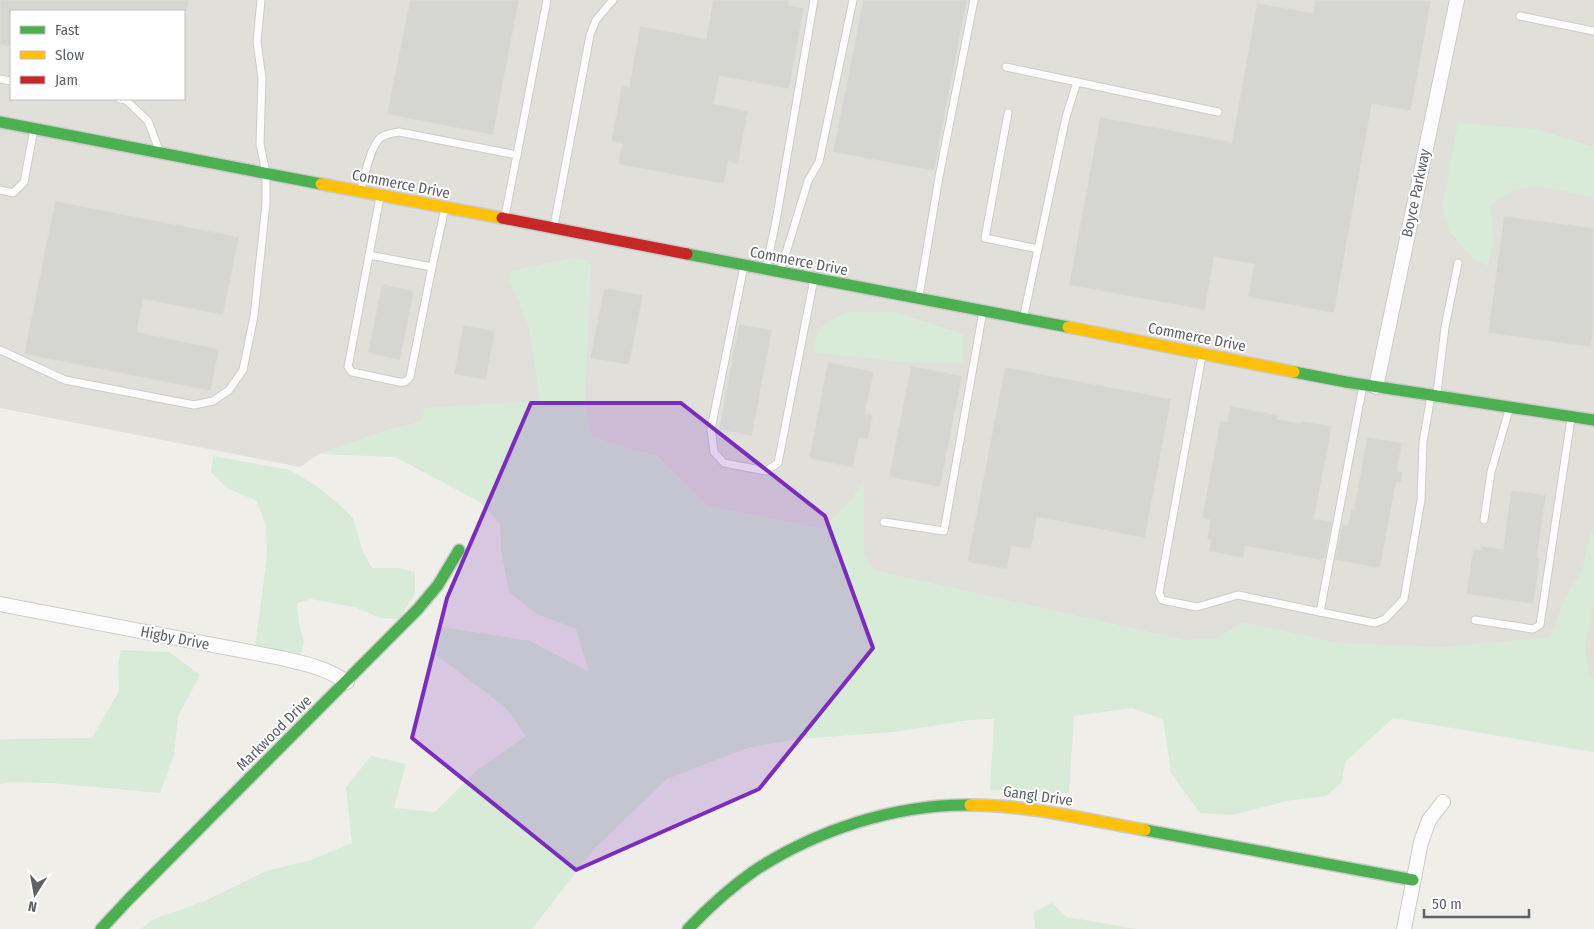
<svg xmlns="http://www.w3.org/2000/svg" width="1594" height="929" viewBox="0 0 1594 929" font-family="'Fira Sans Condensed',sans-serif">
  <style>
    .industrial { fill: #e0dfda; fill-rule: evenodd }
    .green { fill: #d7ebd7 }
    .building { fill: #d5d5d2; stroke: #deddd8 }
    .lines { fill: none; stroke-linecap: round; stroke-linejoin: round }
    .lane-casing { stroke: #cccccb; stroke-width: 9 }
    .street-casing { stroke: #cccccb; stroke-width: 16 }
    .fast-casing { stroke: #cbcbc9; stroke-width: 14 }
    .slow-casing { stroke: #cbcbc9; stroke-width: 14 }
    .jam-casing { stroke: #cbcbc9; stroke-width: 14 }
    .lane { stroke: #fdfcfc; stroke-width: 7 }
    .street { stroke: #fdfcfc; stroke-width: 14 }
    .fast { stroke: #4caf50; stroke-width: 11 }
    .slow { stroke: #ffc107; stroke-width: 11 }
    .jam { stroke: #c62828; stroke-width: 11 }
    .marked { fill: #7b2cbf; fill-opacity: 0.2; stroke: #7b2cbf; stroke-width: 4; stroke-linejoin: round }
    .labels { text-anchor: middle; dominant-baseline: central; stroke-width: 4; stroke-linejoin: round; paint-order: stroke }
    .street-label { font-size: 15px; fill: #5e6267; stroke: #fff }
  </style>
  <rect width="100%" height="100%" fill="#efeee9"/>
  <path class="industrial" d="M0,0H1594V714L1184,640L875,571L864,555L823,529L707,506L656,456L635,451L592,437L421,422L391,429L319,454L300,467L0,408ZM11,11H184V99H11Z"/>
  <g class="green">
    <polygon points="1458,123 1536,129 1594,147 1594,197 1536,186 1513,190 1491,205 1493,244 1488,266 1471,257 1449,231 1442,207"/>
    <polygon points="572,258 591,261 585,406 592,437 635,451 656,456 707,506 822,529 852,499 864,478 864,555 875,571 1184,640 1218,638 1242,622 1339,643 1444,647 1550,637 1566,596 1582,570 1591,530 1594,535 1594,599 1585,649 1590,678 1594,678 1594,752 1393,718 1345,762 1342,782 1326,796 1286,801 1233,815 1200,813 1171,773 1163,719 1132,708 1074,716 1069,793 990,790 994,719 970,720 893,732 798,739 747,748 667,779 593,850 532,929 141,929 154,919 205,901 266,871 311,860 352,843 346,787 371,756 406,764 394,808 435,812 476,771 526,736 505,707 435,654 442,627 530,641 589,672 576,629 537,614 509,592 501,549 500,524 480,502 395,457 319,454 391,429 421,422 424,408 540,401 529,327 509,281 511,271"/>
    <path d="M849,312H896L963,334V363L898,362L813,352C817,325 825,321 849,312Z"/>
    <polygon points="213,456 290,470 318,487 336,502 353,518 363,552 372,568 397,568 415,572 415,594 399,619 381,618 354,607 311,599 297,603 299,623 304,643 300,656 255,647 267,557 266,526 257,501 227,488 211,472"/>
    <polygon points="121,650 169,652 200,675 178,716 174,755 160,793 51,783 9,782 0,784 0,739 92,738 119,691 118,663"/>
    <polygon points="1052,903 1067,917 1136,929 1035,929 1034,912"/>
  </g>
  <g class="building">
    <polygon points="0,0 189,0 187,11 11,11 11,47 0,45"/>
    <polygon points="410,0 519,0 493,135 387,114"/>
    <polygon points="713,0 789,0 788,5 804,8 789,89 719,76 714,104 748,111 738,164 728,162 724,184 618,164 622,143 611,141 622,85 629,87 640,26 706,39"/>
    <polygon points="863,0 967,0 934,171 833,152"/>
    <polygon points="1315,0 1423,0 1431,1 1411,111 1372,104 1334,313 1248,297 1254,264 1214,257 1205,310 1069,285 1100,117 1232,142 1257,3 1313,13"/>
    <polygon points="55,201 239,237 223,315 143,299 137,332 219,349 211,391 24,354"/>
    <polygon points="1504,216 1594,228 1594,326 1591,347 1488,333"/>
    <polygon points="382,284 414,291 400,360 368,353"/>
    <polygon points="604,288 643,295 629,365 590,358"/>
    <polygon points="739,324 772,330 752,436 719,430"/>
    <polygon points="463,325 495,331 486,380 454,374"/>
    <polygon points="828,362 874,372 865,413 873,415 868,440 859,438 853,468 809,458"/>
    <polygon points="911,366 962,376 940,487 889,477"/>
    <polygon points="1005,367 1171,399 1145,538 1037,517 1031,549 1011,546 1007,569 967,562"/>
    <polygon points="1230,406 1278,415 1277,419 1301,423 1301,421 1332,426 1314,519 1332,522 1325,558 1322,558 1321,560 1245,546 1243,558 1209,551 1211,540 1207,539 1210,520 1202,518 1220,421 1227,422"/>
    <polygon points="1367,437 1402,443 1397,471 1403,472 1401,483 1396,482 1380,568 1335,560 1342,524 1348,525 1351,509 1354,509"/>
    <polygon points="1511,490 1546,495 1537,558 1540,559 1533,604 1466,594 1473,549 1482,550 1482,546 1503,549"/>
  </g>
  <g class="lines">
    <g class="lane-casing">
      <g id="lane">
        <polyline points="1520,16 1594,31"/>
        <polyline points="1006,67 1077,82 1066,117 1024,315"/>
        <polyline points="0,79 11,81"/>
        <polyline points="1077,82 1218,112"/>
        <polyline points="120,99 126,100 148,121 159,150"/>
        <polyline points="1008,113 985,238 1038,249"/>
        <path d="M361,189C365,175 370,148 380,138C385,134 393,133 399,132L517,155"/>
        <polyline points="0,190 13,193 24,182 34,129"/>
        <path d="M380,197L348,367L352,372L399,382C405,383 407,381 410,377L432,267L445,208"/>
        <polyline points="505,216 547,0"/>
        <polyline points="554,226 590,35 596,20 613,0"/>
        <polyline points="369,255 432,267"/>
        <polyline points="744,266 711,429 714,452 724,463 766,471 778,463 814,279"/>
        <polyline points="766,268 776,221 814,0"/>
        <polyline points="781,269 808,181 819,162 853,0"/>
        <polyline points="919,296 939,177 974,0"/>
        <polyline points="0,350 65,380 194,405 213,401 229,390 243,370 254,316 266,204 266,173 260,144 262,78 257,42 261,0"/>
        <polyline points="1202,356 1159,593 1162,600 1197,607 1238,595 1320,612"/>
        <polyline points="1363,385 1320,612 1375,623 1385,619 1404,599 1421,500 1423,442 1431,396"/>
        <polyline points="1437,393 1445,327 1458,263"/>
        <polyline points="1484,520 1491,472 1509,410"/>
        <polyline points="884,522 944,531 983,311"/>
        <polyline points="1475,620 1533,629 1540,625 1571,419"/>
      </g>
    </g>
    <g class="street-casing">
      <g id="street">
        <polyline points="1376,387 1457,0"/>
        <path d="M0,604L281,658C306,664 324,667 347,682"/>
        <polyline points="1404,929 1421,842 1429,820 1443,802"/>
      </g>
    </g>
    <g class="fast-casing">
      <g id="fast">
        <polyline points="0,122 321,184"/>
        <polyline points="687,254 1068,327"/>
        <polyline points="1294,372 1346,382 1594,420"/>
        <polyline points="1145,830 1413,880"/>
        <polyline points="101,929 129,899 417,610 438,585 459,550"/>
        <path d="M688,929C708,908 730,888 754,871C816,830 896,804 970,805"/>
      </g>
    </g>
    <g class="slow-casing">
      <g id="slow">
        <polyline points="321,184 502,218"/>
        <polyline points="1068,327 1294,372"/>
        <path d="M970,805C1030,805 1087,820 1145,830"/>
      </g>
    </g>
    <g class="jam-casing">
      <polyline id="jam" points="502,218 687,254"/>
    </g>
    <use href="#lane" class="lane"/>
    <use href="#street" class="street"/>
    <use href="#fast" class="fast"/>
    <use href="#slow" class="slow"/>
    <use href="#jam" class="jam"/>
  </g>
  <path class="marked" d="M531,403H681L825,516L873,648L759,789L576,870L412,738L447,598Z"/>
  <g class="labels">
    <g class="street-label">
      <text transform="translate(401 184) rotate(11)">Commerce Drive</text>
      <text transform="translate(1416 193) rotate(-78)">Boyce Parkway</text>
      <text transform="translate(799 261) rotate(11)">Commerce Drive</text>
      <text transform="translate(1197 337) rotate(11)">Commerce Drive</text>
      <text transform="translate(175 638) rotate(11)">Higby Drive</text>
      <text transform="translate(274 733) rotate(-45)">Markwood Drive</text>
      <text transform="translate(1038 796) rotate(8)">Gangl Drive</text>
    </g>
  </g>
  <rect x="10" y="10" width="175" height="90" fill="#ffffff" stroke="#bfc0c2"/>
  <rect x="20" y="26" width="25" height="8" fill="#4caf50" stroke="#bfc0c2"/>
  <text x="55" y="35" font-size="15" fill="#5e6267">Fast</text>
  <rect x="20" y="51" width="25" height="8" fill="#ffc107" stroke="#bfc0c2"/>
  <text x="55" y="60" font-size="15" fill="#5e6267">Slow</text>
  <rect x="20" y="76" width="25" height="8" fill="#c62828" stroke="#bfc0c2"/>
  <text x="55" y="85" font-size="15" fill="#5e6267">Jam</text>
  <g transform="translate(35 894) rotate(191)" stroke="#ffffff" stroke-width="4" paint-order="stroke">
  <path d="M0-4L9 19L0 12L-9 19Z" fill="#5e6267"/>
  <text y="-8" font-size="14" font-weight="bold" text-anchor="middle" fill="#5e6267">N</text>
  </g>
  <path d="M1424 909v8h105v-8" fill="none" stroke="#5e6267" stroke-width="2.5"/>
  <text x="1432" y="909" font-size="15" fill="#5e6267" stroke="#ffffff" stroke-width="4" paint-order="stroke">50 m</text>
</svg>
